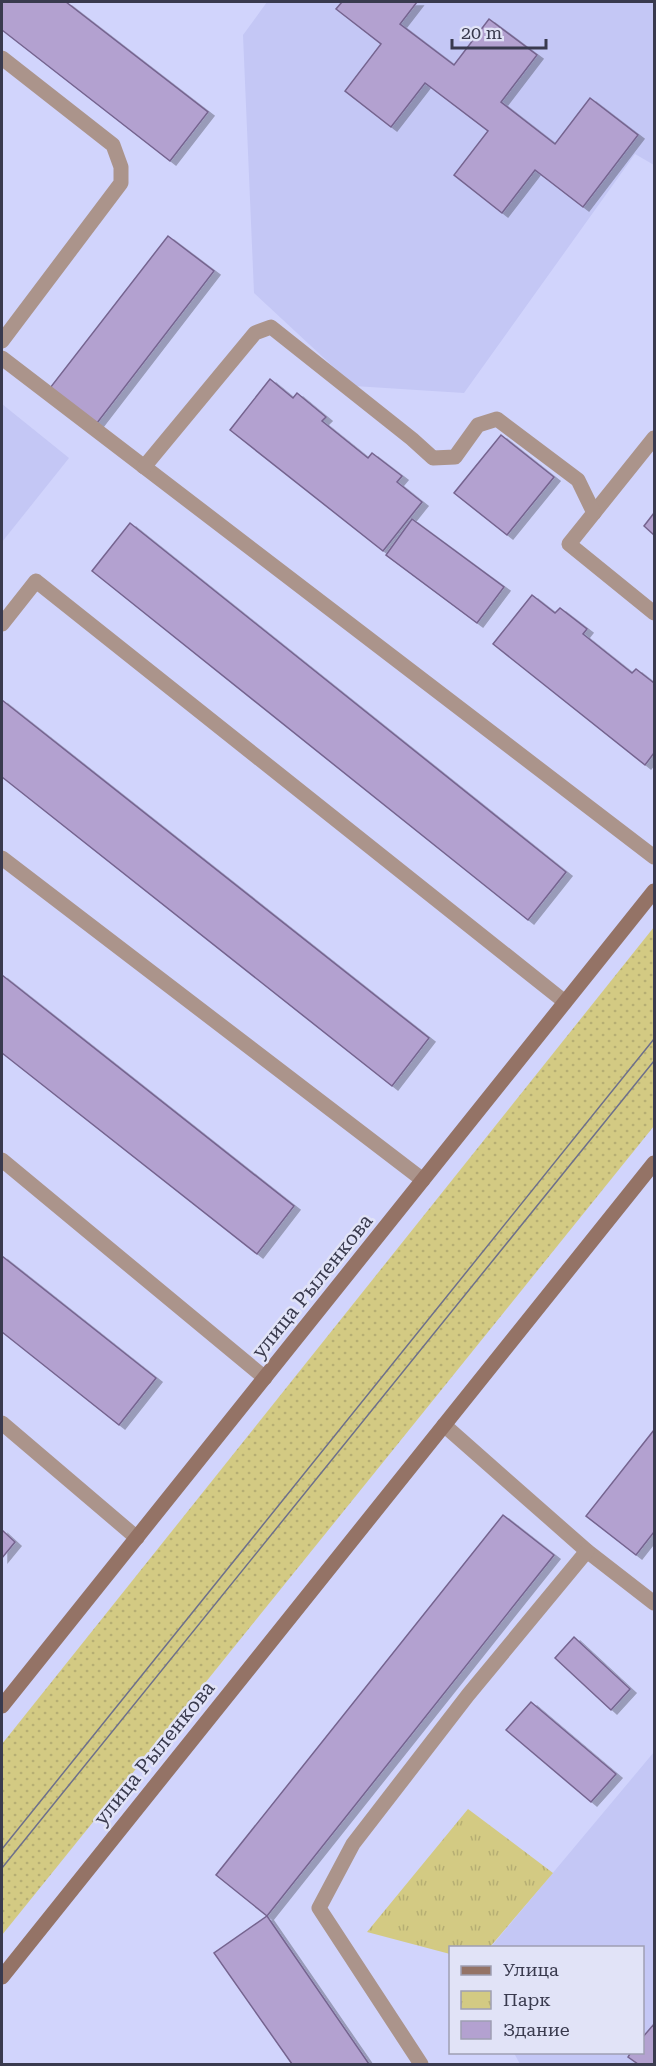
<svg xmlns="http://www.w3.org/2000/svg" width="656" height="2066" viewBox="0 0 656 2066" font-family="'Roboto Serif',serif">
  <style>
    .built { fill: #c4c7f5 }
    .grass { fill: url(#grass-dots) }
    .park { fill: url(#park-tufts) }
    .building { fill: #b3a1d0; stroke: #75648f; stroke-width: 1.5; filter: url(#shadow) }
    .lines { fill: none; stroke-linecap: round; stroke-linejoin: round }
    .lane { stroke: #ab948b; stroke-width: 15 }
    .secondary { stroke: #947366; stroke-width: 15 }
    .tram { stroke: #6e708b; stroke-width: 1.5 }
    .labels { text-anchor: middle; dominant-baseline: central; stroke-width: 5; stroke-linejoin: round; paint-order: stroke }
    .street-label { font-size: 20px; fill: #393a4e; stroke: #e1e3f7 }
  </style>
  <defs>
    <pattern id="grass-dots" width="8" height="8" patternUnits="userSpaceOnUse" patternTransform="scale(1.5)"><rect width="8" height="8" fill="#d3ca83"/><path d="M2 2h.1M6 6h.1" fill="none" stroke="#b6ae73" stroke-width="1.8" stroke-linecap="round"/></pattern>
    <pattern id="park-tufts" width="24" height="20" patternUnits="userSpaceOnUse" patternTransform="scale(1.5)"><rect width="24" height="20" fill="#d3ca83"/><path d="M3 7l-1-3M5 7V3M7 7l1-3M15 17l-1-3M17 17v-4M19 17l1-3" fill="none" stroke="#b6ae73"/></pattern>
    <filter id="shadow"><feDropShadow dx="6" dy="4" stdDeviation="0" flood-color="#0004"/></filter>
  </defs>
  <rect width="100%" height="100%" fill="#d1d4fc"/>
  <g class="built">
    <polygon points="267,2 654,2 654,165 635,154 464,393 354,386 254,293 243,35"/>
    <polygon points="2,404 69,458 2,542 2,403"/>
    <polygon points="654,1752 654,2064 520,2064 514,2053 642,2052 642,1948 490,1948"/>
  </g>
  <polygon class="grass" points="654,927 654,1126 2,1935 2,1744"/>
  <polygon class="park" points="468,1809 553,1873 490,1947 450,1948 450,1954 367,1932"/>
  <g class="building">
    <polygon points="2,2 66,2 208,112 170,161 2,30"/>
    <polygon points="342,2 417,2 400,24 454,65 489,19 537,55 501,102 555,144 590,98 638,135 583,207 535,170 502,213 454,175 488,131 425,83 391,127 345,91 381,44 336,9"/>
    <polygon points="168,236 214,271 97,423 50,388"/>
    <polygon points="270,379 293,398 297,393 326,417 322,421 368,458 372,453 402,476 397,482 422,502 383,551 230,430"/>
    <polygon points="501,435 554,477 507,535 454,493"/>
    <polygon points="654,513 654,535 644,526"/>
    <polygon points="412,519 504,587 477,623 386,555"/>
    <polygon points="130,523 566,872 528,920 92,571"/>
    <polygon points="532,595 555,613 560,608 587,629 583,634 632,673 636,669 654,683 654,753 645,765 493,644"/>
    <polygon points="2,700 429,1038 392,1086 2,777"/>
    <polygon points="2,975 294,1206 257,1254 2,1053"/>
    <polygon points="2,1256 156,1378 119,1425 2,1332"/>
    <polygon points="654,1430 654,1532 636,1555 586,1516"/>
    <polygon points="503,1515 554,1555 267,1916 216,1875"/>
    <polygon points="2,1530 15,1542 2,1558"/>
    <polygon points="574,1637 630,1689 611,1710 555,1658"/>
    <polygon points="531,1702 616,1774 591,1802 506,1730"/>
    <polygon points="267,1916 369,2064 292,2064 214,1953"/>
    <polygon points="654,2024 654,2064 638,2064 628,2057 631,2052 642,2052 642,2038"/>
  </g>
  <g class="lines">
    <g class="lane">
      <polyline points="2,58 113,145 121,167 121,183 2,341"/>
      <polyline points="2,358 654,857"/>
      <polyline points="654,438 569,544 654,613"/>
      <polyline points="144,467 255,333 271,327 412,439 433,458 455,457 478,425 497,419 578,480 594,513"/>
      <polyline points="2,624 36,581 565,1002"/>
      <polyline points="2,858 423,1180"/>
      <polyline points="2,1160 265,1378"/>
      <polyline points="2,1423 137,1538"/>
      <polyline points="444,1425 587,1551 654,1603"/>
      <polyline points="421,2064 319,1908 353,1844 468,1695 587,1551"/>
    </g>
    <g class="secondary">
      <polyline points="2,1706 654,891"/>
      <polyline points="2,1977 654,1163"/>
    </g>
    <g class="tram">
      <polyline points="2,1849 654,1039"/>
      <polyline points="2,1868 654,1061"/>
    </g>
  </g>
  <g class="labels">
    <g class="street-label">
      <text transform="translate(312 1286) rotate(-51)">улица Рыленкова</text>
      <text transform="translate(154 1753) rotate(-51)">улица Рыленкова</text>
    </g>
  </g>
  <rect width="656" height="2066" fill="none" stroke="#393a4e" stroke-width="6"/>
  <rect x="449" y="1946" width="195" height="108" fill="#e1e3f7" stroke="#9e9fb3" stroke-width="1.5"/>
  <rect x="461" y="1966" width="30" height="9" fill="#947366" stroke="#9e9fb3" stroke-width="1.5"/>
  <text x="503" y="1976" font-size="18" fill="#393a4e">Улица</text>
  <rect x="461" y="1991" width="30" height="18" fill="url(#park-tufts)" stroke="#9e9fb3" stroke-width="1.5"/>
  <text x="503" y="2006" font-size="18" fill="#393a4e">Парк</text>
  <rect x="461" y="2021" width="30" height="18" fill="#b3a1d0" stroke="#9e9fb3" stroke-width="1.5"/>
  <text x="503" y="2036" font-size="18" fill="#393a4e">Здание</text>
  <path d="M452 39v9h94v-9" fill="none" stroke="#393a4e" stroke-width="3"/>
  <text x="461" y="39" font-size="18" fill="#393a4e" stroke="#e1e3f7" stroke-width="4.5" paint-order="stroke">20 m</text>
</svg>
